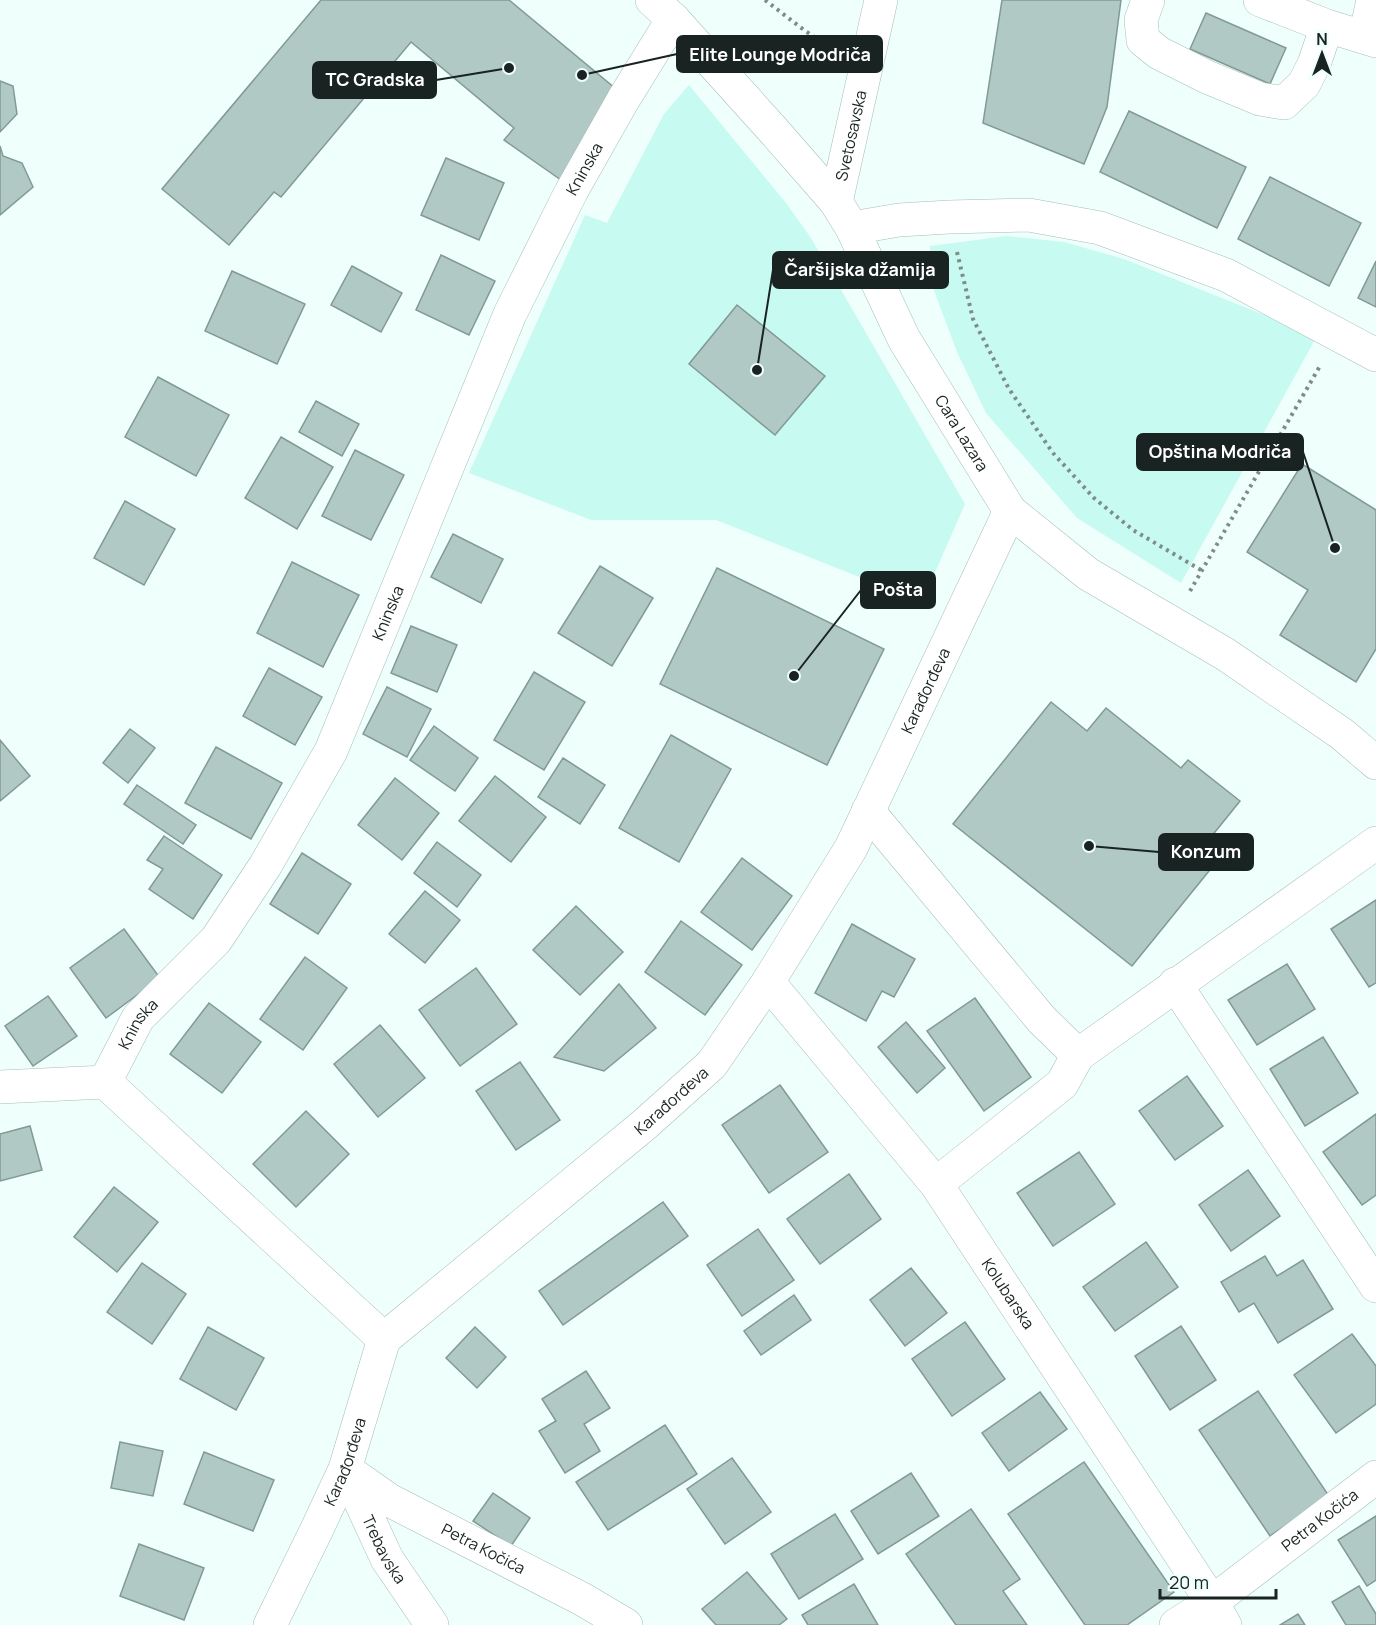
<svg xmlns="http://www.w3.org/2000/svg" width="1376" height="1625" viewBox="0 0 1376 1625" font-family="Manrope,sans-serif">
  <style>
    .green { fill: #c7faf1 }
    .building { fill: #b0c9c4; stroke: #819a95; stroke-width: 1.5 }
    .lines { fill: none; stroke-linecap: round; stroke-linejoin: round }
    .minor-casing { stroke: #a5beba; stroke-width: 34 }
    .major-casing { stroke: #a5beba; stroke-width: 34 }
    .path { stroke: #7f8c89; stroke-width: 4; stroke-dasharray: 3 4.5; stroke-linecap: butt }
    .minor { stroke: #fff; stroke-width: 33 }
    .major { stroke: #fff; stroke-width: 33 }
    .labels { text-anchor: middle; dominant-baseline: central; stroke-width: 4.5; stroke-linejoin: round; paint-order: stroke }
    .street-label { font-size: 16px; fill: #192321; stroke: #effffc }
    .leader { fill: none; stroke: #192321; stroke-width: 2 }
    .callout-dot { fill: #192321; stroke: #effffc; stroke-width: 2 }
    .callout { fill: #192321; stroke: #192321; stroke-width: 2 }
    .callout-label { font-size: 18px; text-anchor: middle; font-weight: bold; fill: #fff }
  </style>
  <rect width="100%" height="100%" fill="#effffc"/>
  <g class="green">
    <polygon points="689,85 786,203 811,238 965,504 922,602 716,520 591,520 469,473 585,215 607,223 664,114"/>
    <polygon points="1007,236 1064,242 1124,259 1317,336 1181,583 1077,518 986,413 957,352 932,285 930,246"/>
  </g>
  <g class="building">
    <polygon points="321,0 509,0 616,89 568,185 504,140 514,128 411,42 281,197 274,192 229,245 162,189"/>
    <polygon points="1002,0 1121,0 1107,107 1084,164 983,123"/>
    <polygon points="1206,13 1286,48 1270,84 1190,49"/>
    <polygon points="0,81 13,86 17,114 0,132"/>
    <polygon points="1129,111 1246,167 1217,228 1100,172"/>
    <polygon points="0,146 3,156 22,163 33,187 0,215"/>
    <polygon points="446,158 504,183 479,240 421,215"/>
    <polygon points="1270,177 1361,223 1329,286 1238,239"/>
    <polygon points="441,255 495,281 469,335 416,310"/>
    <polygon points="1376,261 1376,307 1358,298"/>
    <polygon points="352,266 402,293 381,332 331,305"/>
    <polygon points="232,271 305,304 277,364 205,331"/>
    <polygon points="737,305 825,376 775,435 689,364"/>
    <polygon points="158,377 229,415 196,476 125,437"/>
    <polygon points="316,401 359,424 342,456 299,432"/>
    <polygon points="281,437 333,467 297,529 245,498"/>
    <polygon points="355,450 404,475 371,540 322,516"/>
    <polygon points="1302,464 1376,510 1376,649 1356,682 1280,635 1308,590 1247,552"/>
    <polygon points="125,501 175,529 144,585 94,558"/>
    <polygon points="453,534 503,559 481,603 431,577"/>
    <polygon points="292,562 359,595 323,667 257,633"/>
    <polygon points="600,566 653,598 612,666 558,633"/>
    <polygon points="717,568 884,649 827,765 660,684"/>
    <polygon points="411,626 457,645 437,692 391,673"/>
    <polygon points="269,668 322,697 295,745 243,716"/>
    <polygon points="534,672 585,702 544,770 494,740"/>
    <polygon points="387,687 431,709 407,757 363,734"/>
    <polygon points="1051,702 1087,731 1106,708 1181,768 1188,760 1240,801 1194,858 1209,871 1132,966 953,824"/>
    <polygon points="434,726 478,758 455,791 410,760"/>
    <polygon points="130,729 155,748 128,783 103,763"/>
    <polygon points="671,735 731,769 679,862 619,828"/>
    <polygon points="0,740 30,776 0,801"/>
    <polygon points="216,747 282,783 251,839 185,803"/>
    <polygon points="563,758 605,785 580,824 538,797"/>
    <polygon points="495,776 546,817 511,862 459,821"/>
    <polygon points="395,778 439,813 402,860 358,825"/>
    <polygon points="137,785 196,825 183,844 124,804"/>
    <polygon points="164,836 222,875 193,919 149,889 163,869 147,860"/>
    <polygon points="437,842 481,875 457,907 414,873"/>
    <polygon points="302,853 351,884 318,934 270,904"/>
    <polygon points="742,858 792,896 752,950 701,912"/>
    <polygon points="425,891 460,920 425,963 389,934"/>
    <polygon points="1376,900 1376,983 1369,987 1331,929"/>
    <polygon points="576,906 623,952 580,995 533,950"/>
    <polygon points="681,921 742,965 705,1015 645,972"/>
    <polygon points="852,924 915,959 894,997 882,991 866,1021 815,993"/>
    <polygon points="124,929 160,978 106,1018 70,968"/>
    <polygon points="305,957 347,988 303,1050 260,1019"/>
    <polygon points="1287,964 1315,1009 1257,1045 1228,1000"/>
    <polygon points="476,968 517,1024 460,1066 419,1010"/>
    <polygon points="619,984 656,1028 604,1071 554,1057"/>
    <polygon points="48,996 77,1036 33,1066 5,1026"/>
    <polygon points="975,998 1031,1077 984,1111 927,1031"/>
    <polygon points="209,1003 261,1042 222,1093 170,1054"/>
    <polygon points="906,1022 945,1068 917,1093 878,1047"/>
    <polygon points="380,1025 425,1078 378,1117 334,1064"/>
    <polygon points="1323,1037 1358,1093 1305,1126 1270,1069"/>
    <polygon points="520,1062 560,1120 516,1150 476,1091"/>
    <polygon points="1187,1076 1223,1126 1175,1160 1139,1111"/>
    <polygon points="780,1085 828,1152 769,1193 722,1125"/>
    <polygon points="306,1111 349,1154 296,1207 253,1164"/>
    <polygon points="1376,1114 1376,1195 1362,1205 1323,1152"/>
    <polygon points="30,1126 42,1170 0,1181 0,1134"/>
    <polygon points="1079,1152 1115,1204 1053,1246 1017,1193"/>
    <polygon points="1248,1170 1280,1216 1231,1251 1199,1205"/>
    <polygon points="849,1174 881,1219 820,1264 787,1219"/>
    <polygon points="114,1187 158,1222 117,1272 74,1237"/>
    <polygon points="663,1202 688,1236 563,1325 539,1291"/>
    <polygon points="758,1229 794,1280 742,1316 707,1265"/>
    <polygon points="1146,1242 1178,1287 1115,1331 1083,1287"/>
    <polygon points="1265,1256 1277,1276 1303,1260 1333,1309 1278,1343 1254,1303 1239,1312 1221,1282"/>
    <polygon points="142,1263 186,1294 152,1344 107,1312"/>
    <polygon points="911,1268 947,1313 905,1346 870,1300"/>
    <polygon points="794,1295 811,1320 761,1355 744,1331"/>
    <polygon points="965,1322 1005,1379 952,1416 912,1359"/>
    <polygon points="1181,1326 1216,1380 1170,1410 1135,1356"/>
    <polygon points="208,1327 264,1358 236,1410 180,1379"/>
    <polygon points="475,1327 506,1357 477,1388 446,1358"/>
    <polygon points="1352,1334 1376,1366 1376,1404 1336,1433 1294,1375"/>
    <polygon points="586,1371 610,1408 584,1424 600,1451 565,1473 539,1431 556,1421 542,1399"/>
    <polygon points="1258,1391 1329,1496 1270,1536 1199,1430"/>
    <polygon points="1040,1392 1067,1429 1009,1471 982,1433"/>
    <polygon points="665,1425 697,1474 608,1530 576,1482"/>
    <polygon points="120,1442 163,1451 153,1496 111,1488"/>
    <polygon points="204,1452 274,1480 253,1531 184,1504"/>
    <polygon points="732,1458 771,1512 725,1544 687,1489"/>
    <polygon points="1084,1462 1174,1592 1127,1625 1085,1625 1008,1514"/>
    <polygon points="911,1473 939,1516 878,1554 851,1511"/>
    <polygon points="493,1493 530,1518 511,1546 473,1521"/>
    <polygon points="971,1509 1020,1579 1003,1591 1027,1625 956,1625 906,1554"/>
    <polygon points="835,1514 863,1559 799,1599 771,1554"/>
    <polygon points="1376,1516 1376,1580 1367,1586 1338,1540"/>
    <polygon points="139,1544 204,1568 184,1620 120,1596"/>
    <polygon points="747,1572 787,1619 779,1625 716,1625 702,1609"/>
    <polygon points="854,1584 878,1625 808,1625 802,1615"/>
    <polygon points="1359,1586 1376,1614 1376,1625 1346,1625 1332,1602"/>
    <polygon points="1298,1614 1305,1625 1280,1625"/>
  </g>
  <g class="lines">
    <g class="minor-casing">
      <g id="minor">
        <polyline points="1148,0 1141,20 1143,40 1159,53 1207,77 1260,99 1284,103 1304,84 1314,64 1327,26"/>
        <polyline points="1260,0 1327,26 1376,41"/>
        <polyline points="1365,37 1373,0"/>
        <path id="s1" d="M836,202L881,0"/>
        <polyline points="852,228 899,220 949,217 1029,215 1100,228 1226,275 1376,355"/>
        <polyline points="868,811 1042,1020 1078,1055 1376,843"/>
        <path id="s2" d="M768,982L936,1184L1212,1602L1225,1625"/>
        <polyline points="1175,984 1376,1286"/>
        <polyline points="105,1082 384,1339"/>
        <path id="s3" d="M0,1087L105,1082L138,1018L216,940L265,866L331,751L510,314L571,192L623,100L673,19"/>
        <polyline points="936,1184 1062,1084 1078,1055"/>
        <path id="s4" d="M345,1469L389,1500L582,1599L626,1625"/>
        <path id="s5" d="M346,1470L387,1559L432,1625"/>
        <path id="s6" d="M270,1625L317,1529L345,1469L384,1339L644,1125L712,1064L768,982L851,848L1010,511"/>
        <path id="s7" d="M1176,1625L1212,1602L1376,1477"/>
      </g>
    </g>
    <g class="major-casing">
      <g id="major">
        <path id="s8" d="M652,0L673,19L773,130L836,202L852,228L904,339L1010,511L1088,574L1225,654L1342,734L1376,763"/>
      </g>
    </g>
    <g class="path">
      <polyline points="765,0 804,30 832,49"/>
      <polyline points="957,252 973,319 1009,389 1053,453 1094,498 1133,530 1201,570"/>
      <polyline points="1190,591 1320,366"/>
    </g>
    <use href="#minor" class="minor"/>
    <use href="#major" class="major"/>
  </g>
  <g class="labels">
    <g class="street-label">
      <text stroke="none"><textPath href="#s1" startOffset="68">Svetosavska</textPath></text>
      <text stroke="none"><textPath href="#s3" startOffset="1144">Kninska</textPath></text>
      <text stroke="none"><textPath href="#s8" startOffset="537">Cara Lazara</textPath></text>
      <text stroke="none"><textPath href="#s3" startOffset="658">Kninska</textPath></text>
      <text stroke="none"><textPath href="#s6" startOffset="1168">Karađorđeva</textPath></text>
      <text stroke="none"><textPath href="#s3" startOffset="172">Kninska</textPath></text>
      <text stroke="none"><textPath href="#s6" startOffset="682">Karađorđeva</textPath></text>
      <text stroke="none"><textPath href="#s2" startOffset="394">Kolubarska</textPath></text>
      <text stroke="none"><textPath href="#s6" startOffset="180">Karađorđeva</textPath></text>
      <text stroke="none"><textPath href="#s7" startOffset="178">Petra Kočića</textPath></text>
      <text stroke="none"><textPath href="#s5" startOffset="88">Trebavska</textPath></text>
      <text stroke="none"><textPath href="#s4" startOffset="160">Petra Kočića</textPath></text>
    </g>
  </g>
  <path class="leader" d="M582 75L677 54M509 68L436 80M757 370L773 270M1335 548L1303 452M794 676L861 590M1089 846L1159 852"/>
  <g class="callout-dot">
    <circle cx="582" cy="75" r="6"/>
    <circle cx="509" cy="68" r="6"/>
    <circle cx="757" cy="370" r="6"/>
    <circle cx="1335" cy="548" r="6"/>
    <circle cx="794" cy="676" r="6"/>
    <circle cx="1089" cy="846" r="6"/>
  </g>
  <g class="callout">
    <rect x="677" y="36" width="205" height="36" rx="6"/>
    <rect x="313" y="62" width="123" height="36" rx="6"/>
    <rect x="773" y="252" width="175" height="36" rx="6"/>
    <rect x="1137" y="434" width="166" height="36" rx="6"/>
    <rect x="861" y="572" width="74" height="36" rx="6"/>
    <rect x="1159" y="834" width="94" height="36" rx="6"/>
  </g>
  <g class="callout-label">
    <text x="780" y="61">Elite Lounge Modriča</text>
    <text x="375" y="86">TC Gradska</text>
    <text x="860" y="276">Čaršijska džamija</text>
    <text x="1220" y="458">Opština Modriča</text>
    <text x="898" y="596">Pošta</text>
    <text x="1206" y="858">Konzum</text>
  </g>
  <g transform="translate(1322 54)" stroke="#effffc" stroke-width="4.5" paint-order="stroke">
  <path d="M0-4.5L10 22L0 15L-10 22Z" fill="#192321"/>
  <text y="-9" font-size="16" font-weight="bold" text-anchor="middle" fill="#192321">N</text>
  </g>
  <path d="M1160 1589v9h116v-9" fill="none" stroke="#192321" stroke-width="3"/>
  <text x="1169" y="1589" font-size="18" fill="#192321" stroke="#effffc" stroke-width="4.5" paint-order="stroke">20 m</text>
</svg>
